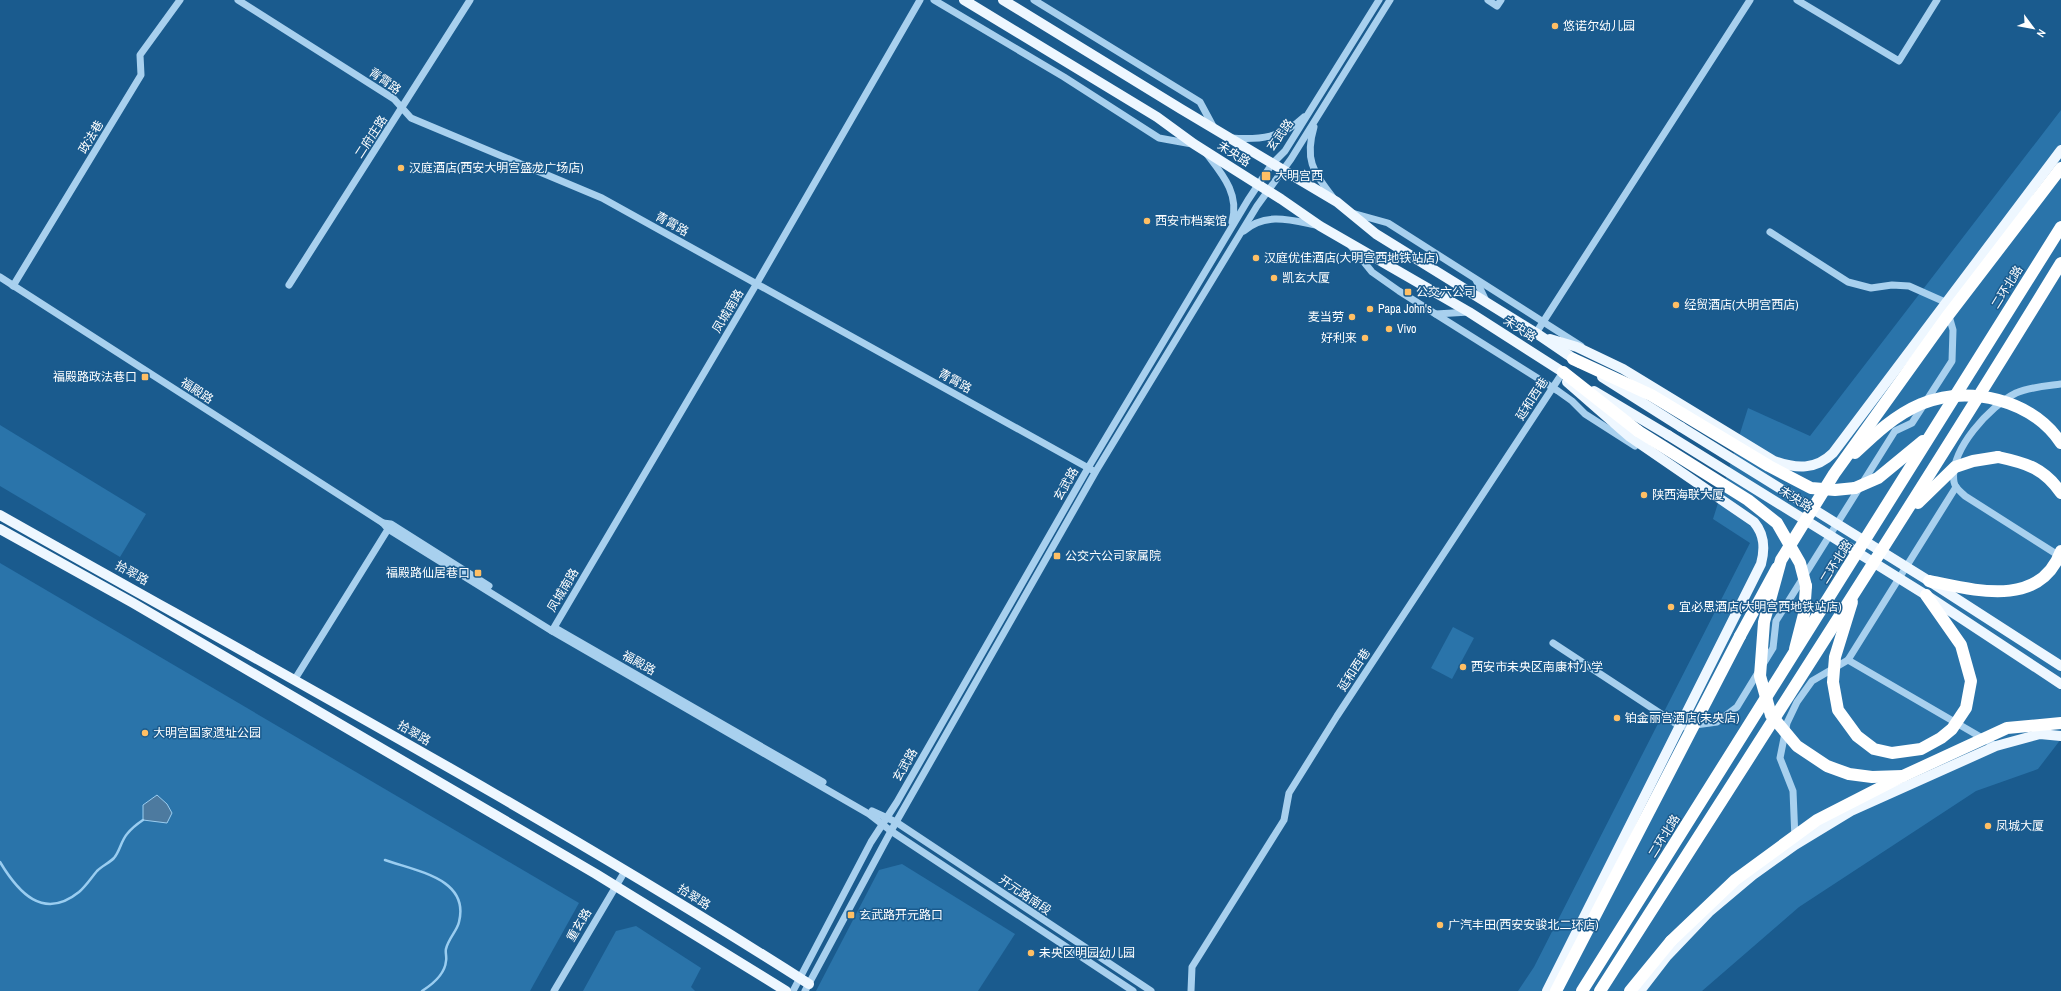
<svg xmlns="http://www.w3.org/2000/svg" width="2061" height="991" viewBox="0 0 2061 991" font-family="'Archivo Narrow','Noto Sans SC',sans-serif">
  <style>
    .green { fill: #2a74aa }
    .water { fill: #4d7a9f; stroke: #9acdf0 }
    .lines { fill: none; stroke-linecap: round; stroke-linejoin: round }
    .stream { stroke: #9acdf0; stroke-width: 2.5 }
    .minor { stroke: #a8d0ee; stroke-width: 7 }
    .major { stroke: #eef7ff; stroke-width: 10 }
    .highway { stroke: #fff; stroke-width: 12 }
    .major-bridge { stroke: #eef7ff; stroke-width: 10 }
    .highway-bridge { stroke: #fff; stroke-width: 12 }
    .poi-dot { fill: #ffbf64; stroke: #1a5b8e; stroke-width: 1.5 }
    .labels { text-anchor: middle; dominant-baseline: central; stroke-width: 3; stroke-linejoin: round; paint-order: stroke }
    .poi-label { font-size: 12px; fill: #fff; stroke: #1a5b8e; text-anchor: start }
    .street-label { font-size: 12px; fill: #fff; stroke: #1a5b8e }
  </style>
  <rect width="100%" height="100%" fill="#1a5b8e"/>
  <g class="green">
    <polygon points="2061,110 2061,739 2038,769 1976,791 1799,907 1702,991 1518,991 1534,967 1750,543 1713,519 1748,408 1810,436"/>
    <polygon points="0,425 146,514 120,557 0,486"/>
    <polygon points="0,563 579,903 530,991 0,991"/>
    <polygon points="1453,627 1474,638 1452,679 1431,668"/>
    <polygon points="902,864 1015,934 978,991 816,991 879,870"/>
    <polygon points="636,926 701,968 691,987 695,991 583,991 616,931"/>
  </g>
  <polygon class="water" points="157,795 167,804 172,813 167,823 143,820 143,805"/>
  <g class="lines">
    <g class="stream">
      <path d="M385,860C415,871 470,878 459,922C457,931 448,939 446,949C445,952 447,957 446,961C445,974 433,984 422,991"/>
      <path d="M0,862C18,892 43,921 79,892C86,886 91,878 97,871C102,866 109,863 114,858C120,851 121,841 127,834C131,829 137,824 143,820"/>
    </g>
    <g class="minor">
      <polyline points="238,0 394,99 411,118 602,198 1092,470"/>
      <polyline points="934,0 1064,77 1159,138 1192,144"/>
      <polyline points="1034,0 1200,102 1214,128"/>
      <polyline points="1488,0 1497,6 1501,0"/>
      <polyline points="1797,0 1899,61 1937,0"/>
      <path d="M1314,127C1304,161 1314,172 1334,199"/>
      <path d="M1231,138C1260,140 1282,138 1304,117"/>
      <path d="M1206,153C1222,174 1240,194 1232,222"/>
      <polyline points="1352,213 1388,223 1581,346"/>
      <path d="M1244,231C1265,212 1291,220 1316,225"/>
      <polyline points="1351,246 1372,272 1399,291 1558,391 1572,401 1585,414 1635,446"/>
      <polyline points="0,277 383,523 388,529 552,631 869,814 891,831 1133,991"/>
      <polyline points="1476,280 1487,303"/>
      <polyline points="289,285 470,0"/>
      <polyline points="13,286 141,75 140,55 180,0"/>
      <polyline points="1436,314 1469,312"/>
      <polyline points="1536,333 1750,0"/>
      <path d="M2061,384C2046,386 2030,387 2016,393C1990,406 1949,450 1954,482C1955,488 1961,492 1965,496L2061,557"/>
      <polyline points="383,523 391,524 489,586"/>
      <polyline points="557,629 823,782"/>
      <polyline points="552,631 757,283 920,0"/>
      <polyline points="1553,643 1681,727 1717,722 1737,707 1773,648 1776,621 1895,431 1912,423 1952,361 1953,330 1945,302 1909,286 1892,285 1871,288 1848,282 1770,232"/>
      <polyline points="1848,660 1996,746"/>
      <polyline points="295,679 390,526"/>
      <polyline points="872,811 896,822 1151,991"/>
      <polyline points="1795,839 1793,791 1780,758 1787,723 1797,702 1812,681 1848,660 1956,487"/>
      <polyline points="554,991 625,871"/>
      <polyline points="793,991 871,842 897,802 1088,468 1248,200 1272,164 1285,151 1379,0"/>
      <polyline points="805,991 891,831 1096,471 1257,206 1291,159 1390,0"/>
      <polyline points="1191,991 1192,967 1284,820 1289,793 1337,716 1563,372"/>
    </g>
    <g class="major">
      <polyline points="964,0 1157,117 1194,144 1281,199 1320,226 1469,312 1569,376"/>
      <polyline points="1003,0 1181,109 1337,202 1376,234 1536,333 1580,363"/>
      <path d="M1550,339L1577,347L1623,369L1774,461C1796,469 1816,470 1833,453L2061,150"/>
      <polyline points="1602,377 1681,427"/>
      <polyline points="1594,391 1668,435"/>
      <path d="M0,515C271,668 546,816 809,984"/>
      <polyline points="0,529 133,603 596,874 786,991"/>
      <path d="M1547,991L1761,564C1765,549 1765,535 1754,522L1630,437L1567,382"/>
      <polyline points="1640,991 1667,956 1709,912 1753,875 1795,845 1851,811 1996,746 2040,734 2061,736"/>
    </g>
    <g class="highway">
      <polyline points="1573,359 1651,395 1769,466 1811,488 1835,490 1855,488"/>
      <polyline points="1563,372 1638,431"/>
      <path d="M1998,457C2026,463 2044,468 2061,493"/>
      <polyline points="1740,636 1777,568"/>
      <polyline points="1795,649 1804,614 1806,586"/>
      <polyline points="1630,991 1671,941"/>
    </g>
    <g class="major-bridge">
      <polyline points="1681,427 1929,581 2061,666"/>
      <polyline points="1668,435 1926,595 2061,684"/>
    </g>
    <g class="highway-bridge">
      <polyline points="1638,431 1748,500 1777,523 1800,563 1806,586"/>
      <path d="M1855,453C1875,434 1895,415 1921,404C1969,385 2031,399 2061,443"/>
      <polyline points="1855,488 1878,478 1923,441"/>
      <polyline points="1918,503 1955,467 1973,461 1998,457"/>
      <path d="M1929,581C1974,590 2040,609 2061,551"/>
      <polyline points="1852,602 1835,657 1833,682 1838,710 1857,736 1874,749 1892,753 1921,749 1941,738 1952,729 1966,708 1971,681 1961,645 1926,595"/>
      <polyline points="1903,776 1872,777 1849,774 1827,766 1797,746 1771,715 1760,676 1764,622 1781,560 1834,474 1946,318 2061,168"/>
      <polyline points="1671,941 1735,880 1817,820 1903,776 2007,728 2061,723"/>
      <polyline points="1556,991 1740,636"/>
      <polyline points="1582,991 2061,227"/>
      <path d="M1600,991C1754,749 1911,508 2061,263"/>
    </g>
  </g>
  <g class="poi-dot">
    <circle cx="1555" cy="26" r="4"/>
    <circle cx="401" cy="168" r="4"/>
    <rect x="1261" y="171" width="10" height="10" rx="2"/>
    <circle cx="1147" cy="221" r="4"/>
    <circle cx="1256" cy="258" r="4"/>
    <circle cx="1274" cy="278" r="4"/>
    <rect x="1404" y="288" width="8" height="8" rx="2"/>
    <circle cx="1676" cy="305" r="4"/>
    <circle cx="1370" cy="309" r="4"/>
    <circle cx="1352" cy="317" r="4"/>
    <circle cx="1389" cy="329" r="4"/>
    <circle cx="1365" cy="338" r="4"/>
    <rect x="141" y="373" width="8" height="8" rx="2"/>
    <circle cx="1644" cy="495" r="4"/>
    <rect x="1053" y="552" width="8" height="8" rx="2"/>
    <rect x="474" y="569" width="8" height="8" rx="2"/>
    <circle cx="1671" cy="607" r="4"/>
    <circle cx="1463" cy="667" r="4"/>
    <circle cx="1617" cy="718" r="4"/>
    <circle cx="145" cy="733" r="4"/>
    <circle cx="1988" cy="826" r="4"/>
    <rect x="847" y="911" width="8" height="8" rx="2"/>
    <circle cx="1440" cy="925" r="4"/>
    <circle cx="1031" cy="953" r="4"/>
  </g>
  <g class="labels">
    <g class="poi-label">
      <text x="1563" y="26">悠诺尔幼儿园</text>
      <text x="409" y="168">汉庭酒店(西安大明宫盛龙广场店)</text>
      <text x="1275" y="176">大明宫西</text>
      <text x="1155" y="221">西安市档案馆</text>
      <text x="1264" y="258">汉庭优佳酒店(大明宫西地铁站店)</text>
      <text x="1282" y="278">凯玄大厦</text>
      <text x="1416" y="292">公交六公司</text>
      <text x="1684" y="305">经贸酒店(大明宫西店)</text>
      <text x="1378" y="309">Papa John's</text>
      <text x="1344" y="317" text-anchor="end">麦当劳</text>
      <text x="1397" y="329">Vivo</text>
      <text x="1357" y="338" text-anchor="end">好利来</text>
      <text x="137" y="377" text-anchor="end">福殿路政法巷口</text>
      <text x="1652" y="495">陕西海联大厦</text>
      <text x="1065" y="556">公交六公司家属院</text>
      <text x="470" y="573" text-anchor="end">福殿路仙居巷口</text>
      <text x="1679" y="607">宜必思酒店(大明宫西地铁站店)</text>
      <text x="1471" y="667">西安市未央区南康村小学</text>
      <text x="1625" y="718">铂金丽宫酒店(未央店)</text>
      <text x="153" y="733">大明宫国家遗址公园</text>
      <text x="1996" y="826">凤城大厦</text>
      <text x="859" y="915">玄武路开元路口</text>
      <text x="1448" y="925">广汽丰田(西安安骏北二环店)</text>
      <text x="1039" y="953">未央区明园幼儿园</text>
    </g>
    <g class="street-label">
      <text transform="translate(385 81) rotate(35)">青霄路</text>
      <text transform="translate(1280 135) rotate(-54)">玄武路</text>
      <text transform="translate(91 137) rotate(-59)">政法巷</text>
      <text transform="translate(371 137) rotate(-57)">二府庄路</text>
      <text transform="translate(1234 154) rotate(32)">未央路</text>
      <text transform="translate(672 224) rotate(29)">青霄路</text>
      <text transform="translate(2007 287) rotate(-58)">二环北路</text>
      <text transform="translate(728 311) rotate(-59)">凤城南路</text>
      <text transform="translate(1520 329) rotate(32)">未央路</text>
      <text transform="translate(955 381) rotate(29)">青霄路</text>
      <text transform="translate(197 391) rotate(33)">福殿路</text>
      <text transform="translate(1532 399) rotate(-57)">延和西巷</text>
      <text transform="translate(1066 484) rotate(-60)">玄武路</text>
      <text transform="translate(1796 499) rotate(32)">未央路</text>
      <text transform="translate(1836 562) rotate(-58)">二环北路</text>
      <text transform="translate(132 573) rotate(29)">拾翠路</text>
      <text transform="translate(563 590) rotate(-59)">凤城南路</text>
      <text transform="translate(639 663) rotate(29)">福殿路</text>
      <text transform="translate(1354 670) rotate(-57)">延和西巷</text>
      <text transform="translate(414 733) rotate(30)">拾翠路</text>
      <text transform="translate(905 765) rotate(-60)">玄武路</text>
      <text transform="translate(1664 836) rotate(-58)">二环北路</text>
      <text transform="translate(1025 895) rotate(34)">开元路南段</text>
      <text transform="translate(694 897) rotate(32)">拾翠路</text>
      <text transform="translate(579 925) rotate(-59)">重玄路</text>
    </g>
  </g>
  <g transform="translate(2033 28) rotate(122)" stroke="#1a5b8e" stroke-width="3" paint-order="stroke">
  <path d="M0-3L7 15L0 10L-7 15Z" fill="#ffffff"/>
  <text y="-6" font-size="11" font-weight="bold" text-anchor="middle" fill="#ffffff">N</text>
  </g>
</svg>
